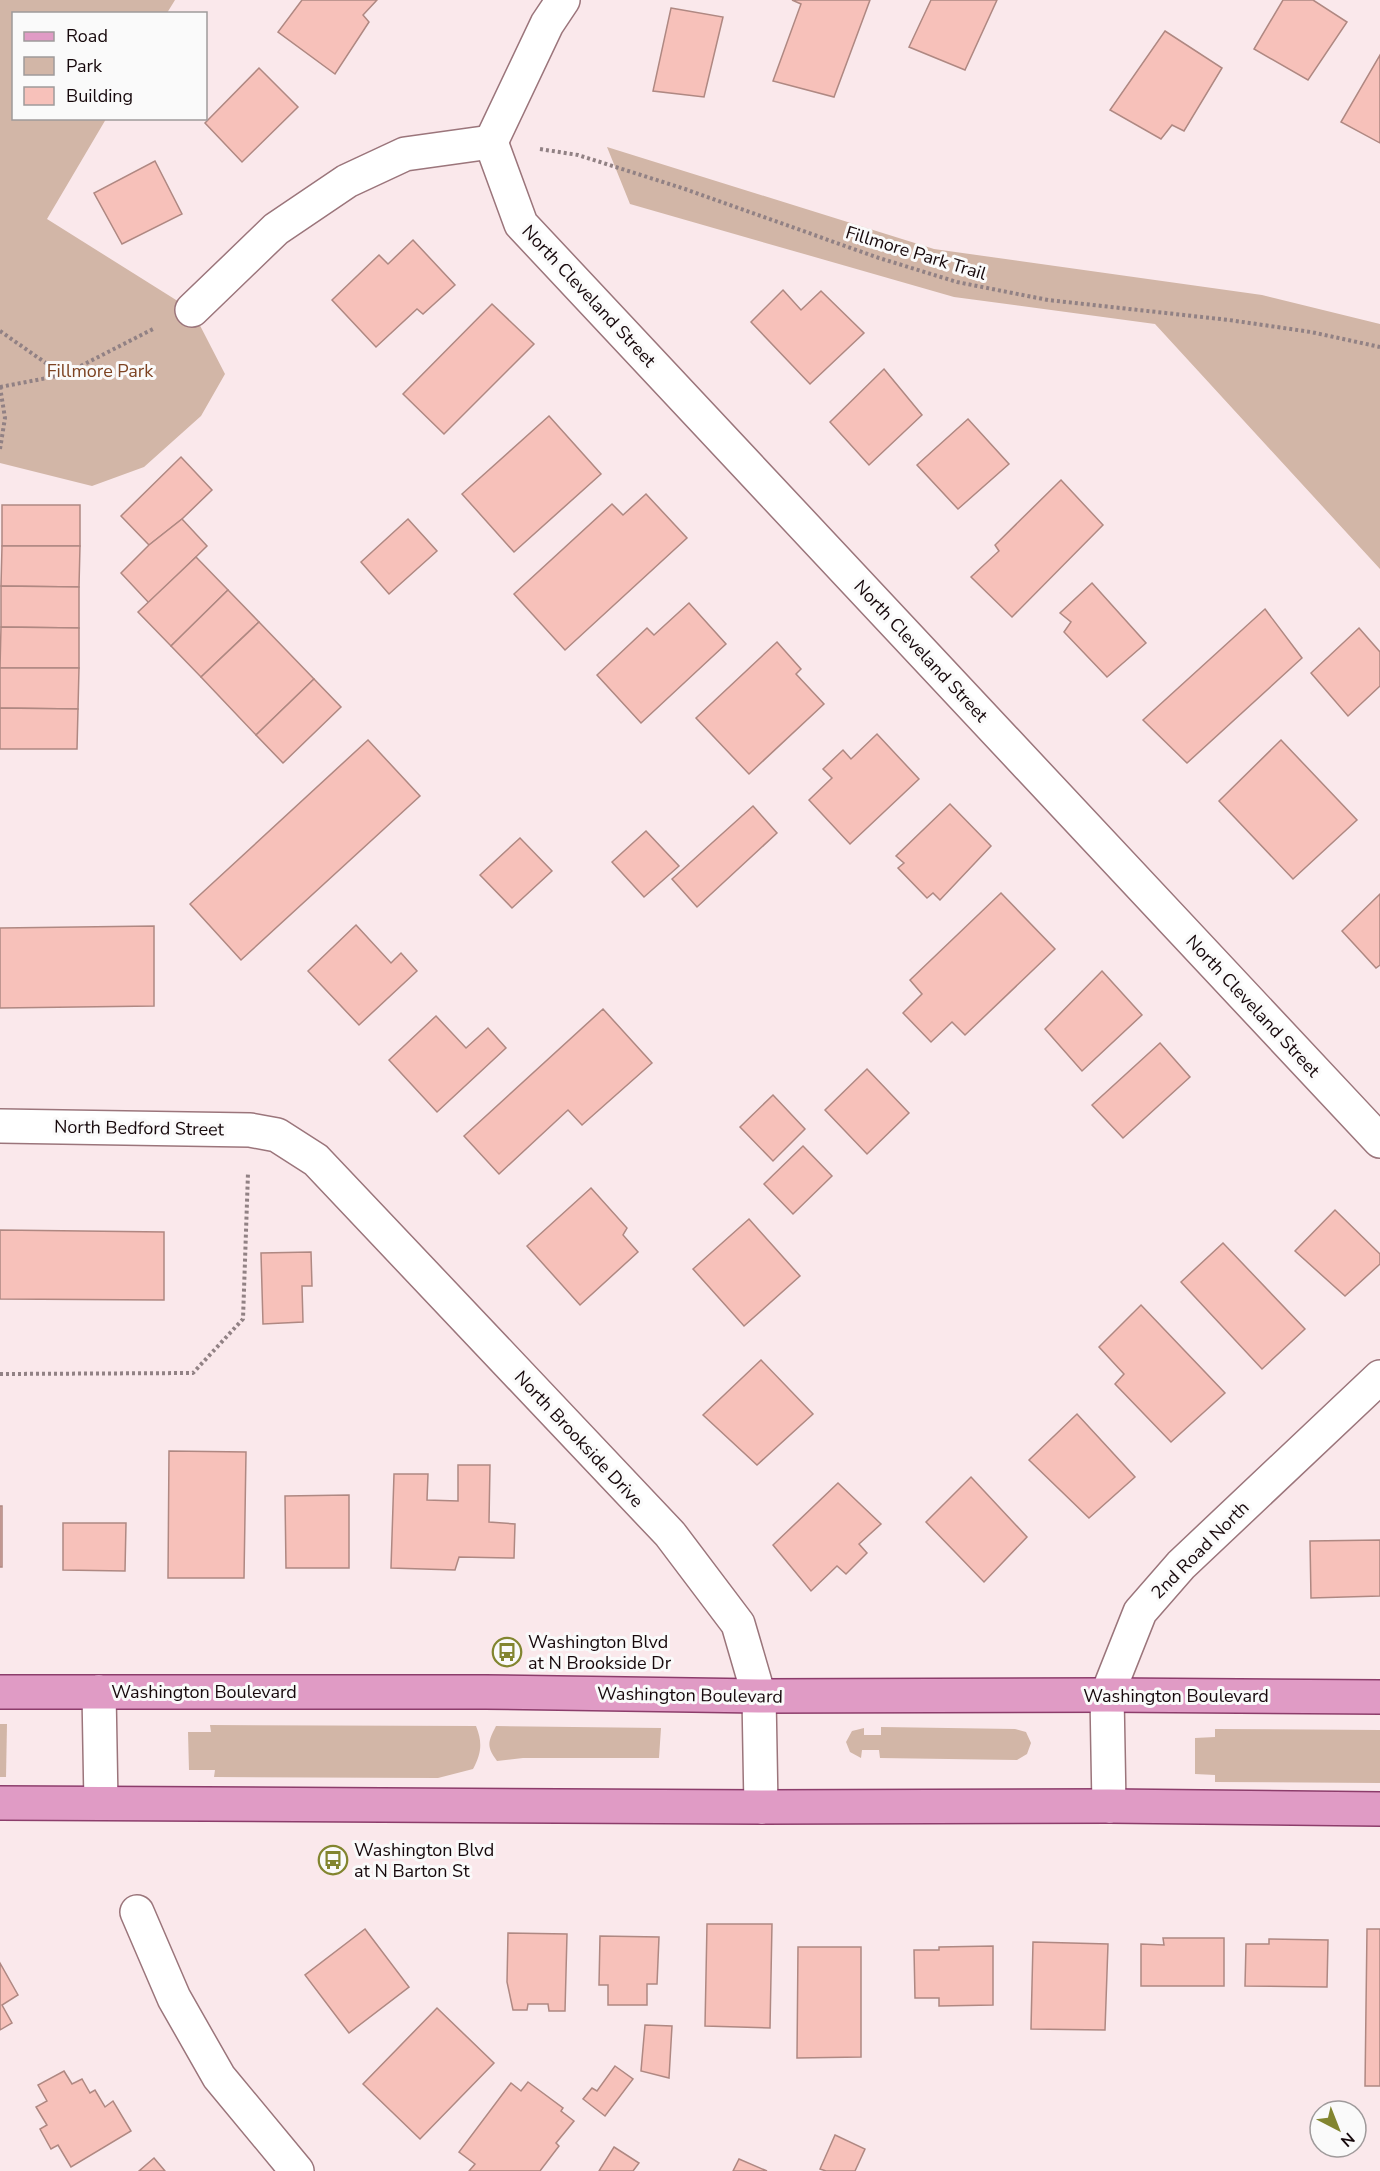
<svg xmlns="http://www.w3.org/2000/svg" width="1380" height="2171" viewBox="0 0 1380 2171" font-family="'Nunito Sans',sans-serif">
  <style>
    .green { fill: #d2b6a7 }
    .building { fill: #f7c1ba; stroke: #af8882; stroke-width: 1.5 }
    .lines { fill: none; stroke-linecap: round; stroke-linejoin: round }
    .minor-casing { stroke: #9b757b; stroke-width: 36 }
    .major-casing { stroke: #8c3d6b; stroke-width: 36 }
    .path { stroke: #918184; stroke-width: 4; stroke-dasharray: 3 3; stroke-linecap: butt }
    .minor { stroke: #fff; stroke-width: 33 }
    .major { stroke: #e09bc5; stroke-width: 33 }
    .labels { text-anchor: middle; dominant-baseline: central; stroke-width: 6; stroke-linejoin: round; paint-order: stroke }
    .street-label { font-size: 18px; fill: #17090c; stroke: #fafafa }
    .park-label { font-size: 18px; fill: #7d4322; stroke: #fafafa }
    .poi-label { font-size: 18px; fill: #17090c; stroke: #fafafa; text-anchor: start }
  </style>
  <rect width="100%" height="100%" fill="#fae8eb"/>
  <g class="green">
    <polygon points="0,0 175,0 167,13 14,14 14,118 106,119 47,219 192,310 225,374 201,416 144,467 92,486 0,463"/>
    <polygon points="607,147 934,249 1262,295 1380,324 1380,569 1155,324 954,297 630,204"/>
    <polygon points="0,1724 7,1724 6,1777 0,1777"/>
    <path d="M210,1725L476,1726C483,1743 481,1754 473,1769L438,1778L214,1777L215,1770H189L188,1732H211Z"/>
    <path d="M496,1726L661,1728L659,1758H523L497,1761C486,1746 488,1742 496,1726Z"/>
    <polygon points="881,1727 1015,1729 1026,1732 1031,1743 1027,1754 1017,1760 880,1758 879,1750 862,1750 861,1758 850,1752 846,1742 852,1731 864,1728 864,1735 881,1735"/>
    <polygon points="1215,1729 1380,1730 1380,1783 1215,1782 1215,1775 1195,1774 1195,1738 1215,1737"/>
  </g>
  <g class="building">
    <polygon points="302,0 377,0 363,15 369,22 335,74 278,32"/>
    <polygon points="792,0 870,0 834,97 773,81 801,4"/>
    <polygon points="931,0 997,0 965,70 909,47"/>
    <polygon points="1283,0 1313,0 1347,22 1308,80 1254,49"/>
    <polygon points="671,8 723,17 704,97 653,91"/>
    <polygon points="1165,31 1222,68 1184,131 1172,125 1161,139 1110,110"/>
    <polygon points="1380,55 1380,143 1341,122"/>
    <polygon points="259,68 298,107 242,162 205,123"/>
    <polygon points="155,161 182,214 122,244 94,193"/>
    <polygon points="413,240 455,285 423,314 417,309 376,347 332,300 379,255 388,264"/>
    <polygon points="783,290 801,310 821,291 864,333 810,384 751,322"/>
    <polygon points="492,304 534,344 444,434 403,394"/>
    <polygon points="884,369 922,415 869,465 830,422"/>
    <polygon points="549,416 601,474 514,552 462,494"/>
    <polygon points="968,419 1009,464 958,509 917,465"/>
    <polygon points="181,457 212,490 182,519 149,545 121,516"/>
    <polygon points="1061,480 1103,525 1012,617 971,577 999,551 995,545"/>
    <polygon points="646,494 687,538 565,650 514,594 612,504 623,515"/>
    <rect x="2" y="505" width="78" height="41"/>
    <polygon points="182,519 207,546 149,603 121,573 149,545"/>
    <polygon points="408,519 437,551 389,594 361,562"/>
    <polygon points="2,546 80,546 79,587 1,586"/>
    <polygon points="196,557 228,590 171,646 138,612"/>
    <polygon points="1092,583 1146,643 1107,677 1064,632 1071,622 1060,613"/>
    <polygon points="1,586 79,587 79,628 1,627"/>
    <polygon points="228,590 259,622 201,677 171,646"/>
    <polygon points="689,603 726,644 641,723 597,675 647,628 654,635"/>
    <polygon points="1265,609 1302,658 1187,763 1143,720"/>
    <polygon points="259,622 314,679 256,735 201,677"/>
    <polygon points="1,627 79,628 79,668 0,668"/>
    <polygon points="1359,628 1380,652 1380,686 1348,716 1311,673"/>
    <polygon points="777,642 801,669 796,674 824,704 749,774 696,718"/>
    <polygon points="0,668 79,668 78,709 0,708"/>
    <polygon points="314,679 341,707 283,763 256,735"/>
    <polygon points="0,708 78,709 77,749 0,749"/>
    <polygon points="877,734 919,779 850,844 809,800 832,778 823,769 843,750 851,759"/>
    <polygon points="368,740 420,796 241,960 190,904"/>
    <polygon points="1281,740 1357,820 1293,879 1219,801"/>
    <polygon points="950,804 991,846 940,900 933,893 927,898 898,868 904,863 896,856"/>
    <polygon points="753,806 777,833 697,907 672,879"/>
    <polygon points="646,831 679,866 644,897 612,862"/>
    <polygon points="520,838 552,871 512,908 480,875"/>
    <polygon points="1001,893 1055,949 965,1035 952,1022 931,1042 903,1013 922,994 910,980"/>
    <polygon points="1380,894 1380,965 1376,968 1342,931"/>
    <polygon points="356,925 391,963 401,953 417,971 359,1025 308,971"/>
    <polygon points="154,926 154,1006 0,1008 0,928"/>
    <polygon points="1102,971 1142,1015 1082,1071 1045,1029"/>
    <polygon points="603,1009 652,1063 582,1125 568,1110 499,1174 464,1136"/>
    <polygon points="436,1016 466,1048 488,1028 506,1048 437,1112 389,1060"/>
    <polygon points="1160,1043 1190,1077 1123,1138 1092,1105"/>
    <polygon points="867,1069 909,1113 867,1154 825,1110"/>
    <polygon points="773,1095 805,1129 773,1161 740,1127"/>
    <polygon points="803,1146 832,1176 793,1214 764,1184"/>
    <polygon points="591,1188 627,1228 623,1235 638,1252 580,1305 527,1246"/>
    <polygon points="1335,1210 1380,1254 1380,1264 1345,1296 1295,1251"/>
    <polygon points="749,1219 800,1276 744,1326 693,1269"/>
    <polygon points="0,1230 164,1232 164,1300 0,1299"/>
    <polygon points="1223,1243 1305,1329 1262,1369 1181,1282"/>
    <polygon points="311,1252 312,1286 302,1286 303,1322 263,1324 261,1253"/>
    <polygon points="1141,1305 1225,1393 1171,1442 1115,1384 1124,1374 1099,1347"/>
    <polygon points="761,1360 813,1414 757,1465 703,1415"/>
    <polygon points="1077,1414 1135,1477 1089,1518 1029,1460"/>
    <polygon points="169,1451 246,1452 244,1578 168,1578"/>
    <polygon points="458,1465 490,1465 489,1522 515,1524 514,1558 459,1557 455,1570 391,1568 394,1474 428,1474 427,1500 458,1501"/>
    <polygon points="971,1477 1027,1537 984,1582 926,1522"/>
    <polygon points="838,1483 881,1524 859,1544 867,1553 846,1574 837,1566 811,1591 773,1545"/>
    <polygon points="349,1495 349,1568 286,1568 285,1496"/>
    <rect x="0" y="1506" width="2" height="61"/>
    <polygon points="63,1523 126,1523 125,1571 63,1570"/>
    <polygon points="1380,1540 1380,1596 1311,1598 1310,1541"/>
    <polygon points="707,1924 772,1924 770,2028 705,2026"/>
    <polygon points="365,1929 409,1987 349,2033 305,1975"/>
    <polygon points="1367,1929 1380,1929 1380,2086 1365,2086"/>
    <polygon points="508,1933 567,1934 565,2011 549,2011 548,2004 528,2004 527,2010 513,2010 507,1982"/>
    <polygon points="600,1936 659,1937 657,1984 647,1984 647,2005 608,2005 608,1985 599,1985"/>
    <polygon points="1163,1938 1224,1938 1224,1986 1141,1986 1141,1944 1164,1945"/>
    <polygon points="1269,1939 1328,1940 1327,1987 1245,1986 1246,1944 1269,1944"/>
    <polygon points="1033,1942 1108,1944 1105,2030 1031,2029"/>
    <polygon points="993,1946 993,2005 939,2006 939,1998 915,1998 914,1950 939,1950 939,1947"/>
    <polygon points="798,1947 861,1947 861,2057 797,2058"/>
    <polygon points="0,1963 18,1995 2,2005 12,2023 0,2030"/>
    <polygon points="437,2008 494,2063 420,2139 363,2084"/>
    <polygon points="645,2025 672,2026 669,2078 641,2071"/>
    <polygon points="615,2066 633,2079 605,2116 583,2099 592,2088 597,2091"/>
    <polygon points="64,2071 72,2084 82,2079 90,2093 95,2090 105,2107 113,2101 131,2131 71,2167 58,2145 51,2149 40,2129 47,2125 36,2107 47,2101 38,2085"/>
    <polygon points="528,2082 563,2108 561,2111 574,2121 556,2143 559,2146 540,2171 469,2171 475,2164 459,2152 511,2083 521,2091"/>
    <polygon points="835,2135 865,2149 855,2171 826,2171 820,2169"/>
    <polygon points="614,2147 639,2163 633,2171 599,2171"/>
    <polygon points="154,2158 165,2171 139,2171"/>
    <polygon points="739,2159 767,2171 733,2171"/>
  </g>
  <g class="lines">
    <g class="minor-casing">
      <g id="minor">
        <polyline points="491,142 521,224 1380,1141"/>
        <polyline points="491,142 547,24 563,0"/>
        <polyline points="192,310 276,229 347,181 405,154 491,142"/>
        <polyline points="0,1126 250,1130 277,1135 316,1160 670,1534 738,1624 759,1696 761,1807"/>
        <polyline points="99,1692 101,1803"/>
        <polyline points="1109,1806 1107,1695 1140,1612 1181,1565 1380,1377"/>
        <polyline points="137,1912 174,1998 219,2077 297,2171"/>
      </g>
    </g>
    <g class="major-casing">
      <g id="major">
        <polyline points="0,1692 485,1692 759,1696 1107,1695 1380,1697"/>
        <polyline points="0,1803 761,1807 1109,1806 1380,1809"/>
      </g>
    </g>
    <g class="path">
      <polyline points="540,149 578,155 685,189 879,258 957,282 1048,300 1229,320 1311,332 1380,347"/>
      <polyline points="0,331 63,375"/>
      <polyline points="0,387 63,375 155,328"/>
      <polyline points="0,449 5,418 0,387"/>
      <polyline points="0,1374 193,1373 243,1319 248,1173"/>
    </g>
    <use href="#minor" class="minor"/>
    <use href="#major" class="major"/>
  </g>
  <defs>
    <g id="bus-ring" transform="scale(1.5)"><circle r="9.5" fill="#fafafa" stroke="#82852f" stroke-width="1.5"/><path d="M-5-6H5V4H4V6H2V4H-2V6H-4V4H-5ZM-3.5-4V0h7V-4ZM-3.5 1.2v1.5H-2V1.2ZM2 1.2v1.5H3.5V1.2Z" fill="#82852f"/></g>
  </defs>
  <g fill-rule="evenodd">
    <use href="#bus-ring" x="507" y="1652"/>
    <use href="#bus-ring" x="333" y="1860"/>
  </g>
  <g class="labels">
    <g class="street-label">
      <text transform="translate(916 253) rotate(17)">Fillmore Park Trail</text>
      <text transform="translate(589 296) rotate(47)">North Cleveland Street</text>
      <text transform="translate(921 651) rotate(47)">North Cleveland Street</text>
      <text transform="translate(1253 1006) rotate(47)">North Cleveland Street</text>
      <text transform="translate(139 1128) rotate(1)">North Bedford Street</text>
      <text transform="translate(579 1439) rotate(47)">North Brookside Drive</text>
      <text transform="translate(1200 1550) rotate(-45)">2nd Road North</text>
      <text x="204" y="1692">Washington Boulevard</text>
      <text transform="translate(690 1695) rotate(1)">Washington Boulevard</text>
      <text x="1176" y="1696">Washington Boulevard</text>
    </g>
    <g class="park-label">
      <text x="100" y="371">Fillmore Park</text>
    </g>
    <g class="poi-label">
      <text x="528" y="1642">Washington Blvd<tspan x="528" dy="21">at N Brookside Dr</tspan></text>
      <text x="354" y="1850">Washington Blvd<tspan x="354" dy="21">at N Barton St</tspan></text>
    </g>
  </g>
  <rect x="12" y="12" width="195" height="108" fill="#fafafa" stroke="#9f9a9b" stroke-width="1.5"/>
  <rect x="24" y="32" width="30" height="9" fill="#e09bc5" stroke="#9f9a9b" stroke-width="1.5"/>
  <text x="66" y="42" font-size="18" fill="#17090c">Road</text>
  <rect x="24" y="57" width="30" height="18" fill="#d2b6a7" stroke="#9f9a9b" stroke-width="1.5"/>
  <text x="66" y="72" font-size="18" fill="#17090c">Park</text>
  <rect x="24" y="87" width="30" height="18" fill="#f7c1ba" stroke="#9f9a9b" stroke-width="1.5"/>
  <text x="66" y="102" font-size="18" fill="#17090c">Building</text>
  <g transform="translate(1338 2129) rotate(138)"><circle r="28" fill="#fafafa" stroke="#9f9a9b" stroke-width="1.5"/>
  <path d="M0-4.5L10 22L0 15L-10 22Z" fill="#82852f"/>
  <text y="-9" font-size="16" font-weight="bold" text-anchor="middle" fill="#17090c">N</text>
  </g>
</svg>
